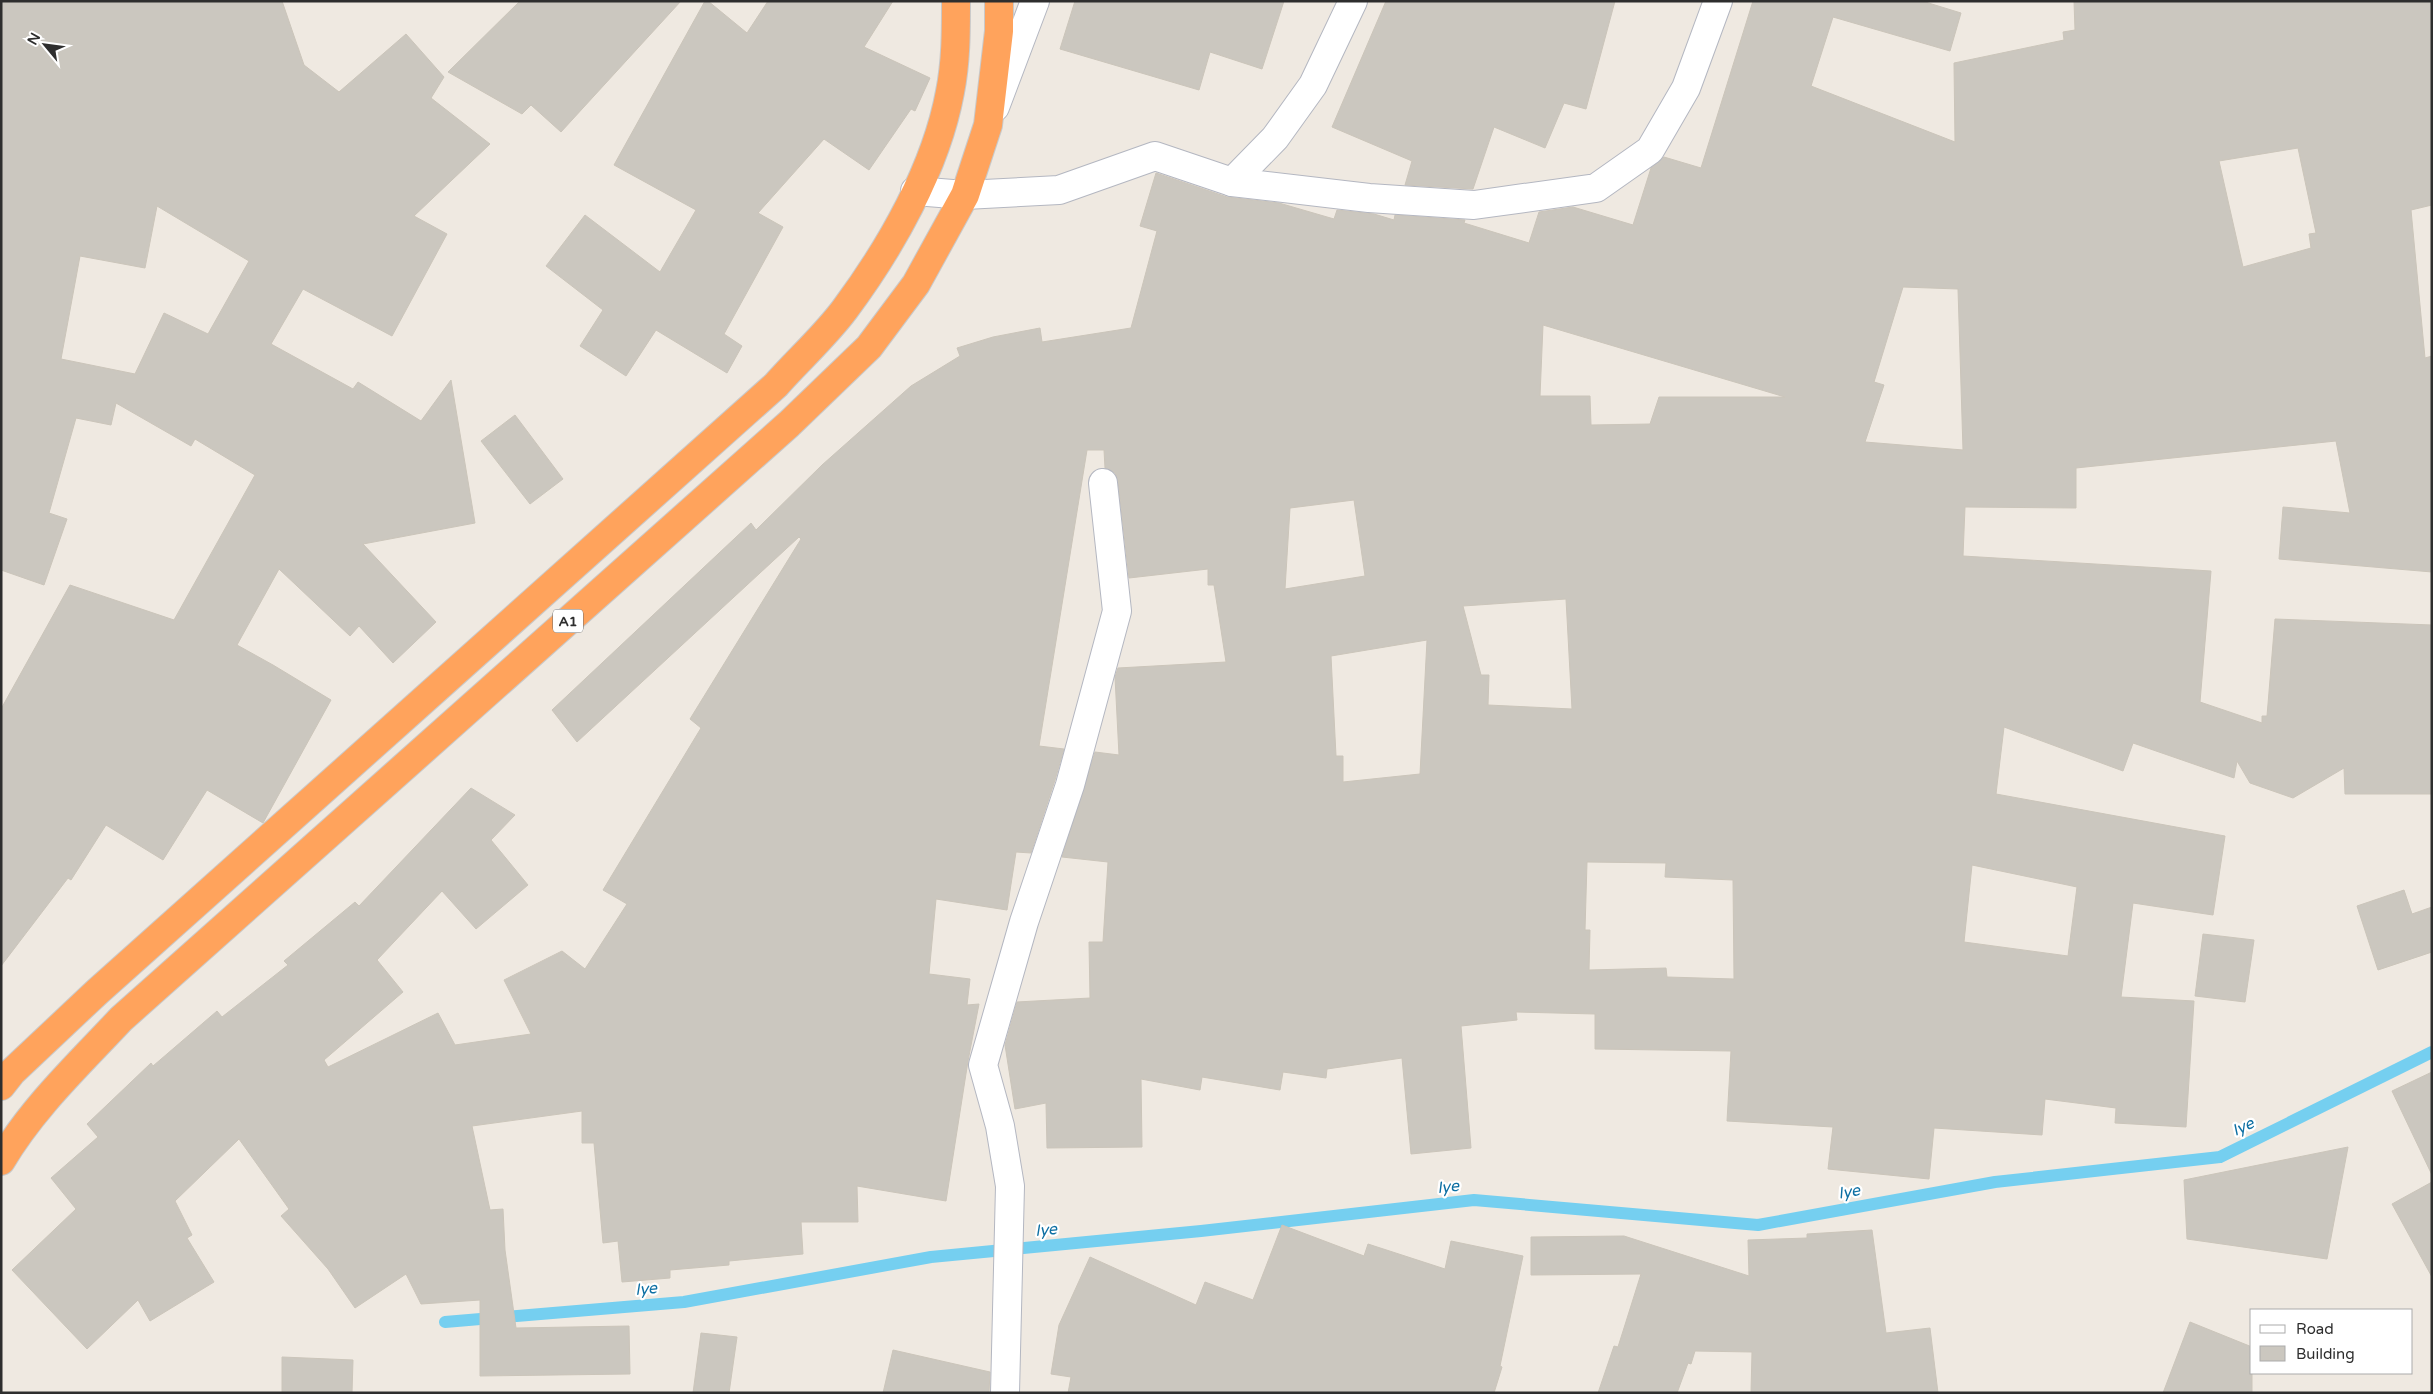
<svg xmlns="http://www.w3.org/2000/svg" width="2433" height="1394" viewBox="0 0 2433 1394" font-family="'Varela Round',sans-serif">
  <style>
    .lines { fill: none; stroke-linecap: round; stroke-linejoin: round }
    .stream { stroke: #75cff0; stroke-width: 12 }
    .building { fill: #cbc7bf; stroke: #cbc5ba; fill-rule: evenodd }
    .minor-casing { stroke: #b4b7c1; stroke-width: 30 }
    .highway-casing { stroke: #c9c9c9; stroke-width: 30 }
    .minor { stroke: #fff; stroke-width: 28 }
    .highway { stroke: #ffa35c; stroke-width: 28 }
    .labels { text-anchor: middle; dominant-baseline: central; stroke-width: 4.5; stroke-linejoin: round; paint-order: stroke }
    .shield { fill: #fff; stroke: #6d6d6d; stroke-width: 1 }
    .shield-label { font-size: 14px; font-weight: bold; fill: #2e2e2e }
    .water-label { font-size: 16px; font-style: italic; fill: #0d6fa3; stroke: #fff }
  </style>
  <rect width="100%" height="100%" fill="#efe9e1"/>
  <g class="lines">
    <polyline class="stream" points="445,1322 684,1302 931,1257 1201,1231 1474,1200 1758,1225 1995,1182 2220,1157 2432,1052"/>
  </g>
  <g class="building">
    <path d="M1,1H282L304,65L339,92L406,34L444,77L431,98L490,144L414,216L447,234L392,336L303,289L271,344L353,389L358,382L421,421L451,380L475,523L363,544L436,622L393,663L359,626L350,636L279,569L237,645L273,665L331,700L263,823L207,790L163,860L106,825L71,880L68,878L1,966V709L70,585L174,620L255,475L195,439L191,446L116,403L111,425L76,418L49,513L67,519L44,585L1,570ZM157,206L249,261L208,334L164,313L135,374L61,359L80,256L145,268Z"/>
    <polygon points="520,1 681,1 561,132 531,105 522,114 448,72"/>
    <polygon points="705,1 708,1 747,33 768,1 893,1 864,47 930,78 915,111 911,109 869,170 824,139 758,213 783,227 724,334 742,346 727,373 656,330 626,376 580,346 603,310 546,266 585,215 660,272 696,210 614,165"/>
    <polygon points="1075,1 1284,1 1262,69 1210,52 1199,90 1060,49"/>
    <polygon points="1386,1 1615,1 1586,109 1564,103 1545,148 1494,127 1473,189 1405,185 1412,161 1332,127"/>
    <path d="M1753,1H1922L1961,13L1950,51L1833,17L1811,86L1955,142L1954,63L2064,40L2063,32L2075,30L2074,1H2432V205L2411,210L2425,358L2432,356V572L2279,559L2283,507L2350,513L2336,441L2076,468V508L1965,507L1963,556L2211,571L2200,702L2262,723V716H2267L2275,619L2432,625V794H2345L2344,768L2293,798L2250,783L2237,761L2234,778L2133,743L2123,771L2004,727L1996,794L2225,836L2213,915L2133,903L2121,997L2194,1001L2186,1127L2115,1123L2116,1108L2045,1099L2042,1135L1934,1128L1929,1179L1828,1169L1833,1127L1727,1121L1731,1051L1595,1049V1014L1516,1012L1517,1020L1461,1026L1471,1148L1411,1154L1402,1058L1327,1069L1326,1078L1283,1072L1280,1090L1202,1077L1200,1090L1141,1079L1142,1147L1047,1148L1046,1103L1015,1109L1005,1045L1017,1002L1090,998L1089,942H1103L1108,862L1062,857L1095,752L1119,755L1115,677L1118,668L1226,662L1214,585H1208V569L1129,578L1118,481L1115,473L1105,468L1104,450H1087L1039,746L1064,749L1055,780L1031,853L1016,852L1007,910L936,899L929,974L970,979L967,1005L979,1004L968,1061L946,1201L857,1186L858,1222H801L803,1254L729,1261V1265L670,1270V1278L622,1282L618,1241L603,1243L594,1143H582V1111L472,1126L490,1210L503,1209L505,1250L516,1328L629,1326L630,1374L480,1376V1300L421,1304L406,1274L355,1308L328,1269L281,1216L289,1209L239,1139L175,1201L192,1235L187,1238L214,1282L150,1321L138,1300L87,1349L12,1270L76,1209L51,1178L98,1137L87,1124L151,1063L153,1066L217,1011L222,1017L288,965L284,961L355,902L359,906L471,788L515,815L491,840L528,885L476,929L442,891L377,960L403,992L324,1060L328,1067L438,1013L455,1045L531,1034L504,980L562,951L585,969L627,904L603,890L701,728L690,719L801,539L799,537L577,742L552,710L751,523L756,530L822,465L911,386L960,356L957,348L993,337L1040,328L1042,342L1131,328L1157,231L1140,226L1156,173L1227,197L1279,203L1334,219L1337,210L1374,214L1394,220L1395,215L1465,220L1464,223L1529,243L1539,212L1573,207L1633,225L1651,168L1664,157L1701,168ZM2298,148L2316,233L2309,234L2311,248L2243,267L2219,161ZM1903,287L1958,289L1963,450L1865,442L1884,385L1874,382ZM1543,325L1785,397H1659L1650,424L1591,425L1590,396H1540ZM1354,500L1365,576L1285,589L1290,508ZM1566,599L1572,709L1488,705L1489,675H1481L1463,606ZM1427,640L1420,774L1343,782V756H1336L1331,656ZM1587,862L1666,863L1665,877L1733,880L1734,979L1667,977L1666,968L1589,970L1590,930H1585ZM1972,865L2077,887L2068,956L1964,942Z"/>
    <polygon points="515,415 563,479 530,504 481,441"/>
    <polygon points="2404,890 2412,914 2432,907 2432,952 2378,970 2357,906"/>
    <polygon points="2203,934 2254,940 2245,1002 2195,996"/>
    <polygon points="2432,1072 2432,1175 2392,1091"/>
    <polygon points="2348,1147 2327,1259 2187,1239 2184,1180"/>
    <polygon points="2432,1182 2432,1277 2392,1204"/>
    <polygon points="1282,1225 1364,1256 1368,1244 1445,1269 1451,1241 1523,1256 1500,1366 1502,1367 1494,1393 1068,1393 1071,1377 1051,1374 1059,1325 1090,1257 1196,1305 1205,1282 1253,1300"/>
    <polygon points="1872,1230 1886,1333 1930,1328 1938,1393 1751,1393 1752,1352 1695,1351 1691,1364 1688,1363 1677,1393 1598,1393 1614,1346 1618,1347 1641,1274 1531,1275 1531,1237 1624,1236 1749,1276 1748,1240 1807,1238 1807,1234"/>
    <polygon points="2190,1322 2252,1347 2252,1393 2163,1393"/>
    <polygon points="701,1333 737,1337 729,1393 693,1393"/>
    <polygon points="893,1350 990,1372 989,1393 883,1393"/>
    <polygon points="282,1357 353,1360 352,1393 282,1393"/>
  </g>
  <g class="lines">
    <g class="minor-casing">
      <g id="minor">
        <polyline points="995,107 1035,1"/>
        <polyline points="1232,182 1275,138 1313,85 1353,1"/>
        <polyline points="915,191 965,195 1059,190 1155,156 1232,182 1369,198 1474,205 1596,188 1650,150 1686,88 1718,1"/>
        <polyline points="1005,1393 1010,1186 1000,1126 983,1065 1024,922 1070,785 1117,611 1103,483"/>
      </g>
    </g>
    <g class="highway-casing">
      <g id="highway">
        <path d="M1,1086L12,1072L97,992L776,385C798,360 825,336 845,309C891,247 936,168 950,92C956,62 956,32 956,1"/>
        <path d="M1,1161C32,1108 80,1063 121,1019L789,424L869,347L916,284L965,195L988,125L999,31V1"/>
      </g>
    </g>
    <use href="#minor" class="minor"/>
    <use href="#highway" class="highway"/>
  </g>
  <g class="labels">
    <rect class="shield" x="553" y="609.5" width="30" height="23" rx="4"/>
    <g class="shield-label">
      <text x="568" y="621">A1</text>
    </g>
    <g class="water-label">
      <text transform="translate(2243 1127) rotate(-26)">Iye</text>
      <text transform="translate(1448 1187) rotate(-7)">Iye</text>
      <text transform="translate(1849 1192) rotate(-10)">Iye</text>
      <text transform="translate(1046 1230) rotate(-5)">Iye</text>
      <text transform="translate(646 1289) rotate(-5)">Iye</text>
    </g>
  </g>
  <rect width="2433" height="1394" fill="none" stroke="#2e2e2e" stroke-width="5"/>
  <rect x="2250" y="1309" width="162" height="65" fill="#ffffff" stroke="#ababab"/>
  <rect x="2260" y="1325" width="25" height="8" fill="#ffffff" stroke="#ababab"/>
  <text x="2296" y="1334" font-size="15" fill="#2e2e2e">Road</text>
  <rect x="2260" y="1346" width="25" height="15" fill="#cbc7bf" stroke="#ababab"/>
  <text x="2296" y="1359" font-size="15" fill="#2e2e2e">Building</text>
  <g transform="translate(45 45) rotate(299)" stroke="#ffffff" stroke-width="4" paint-order="stroke">
  <path d="M0-4L9 19L0 12L-9 19Z" fill="#2e2e2e"/>
  <text y="-8" font-size="14" font-weight="bold" text-anchor="middle" fill="#2e2e2e">N</text>
  </g>
</svg>
